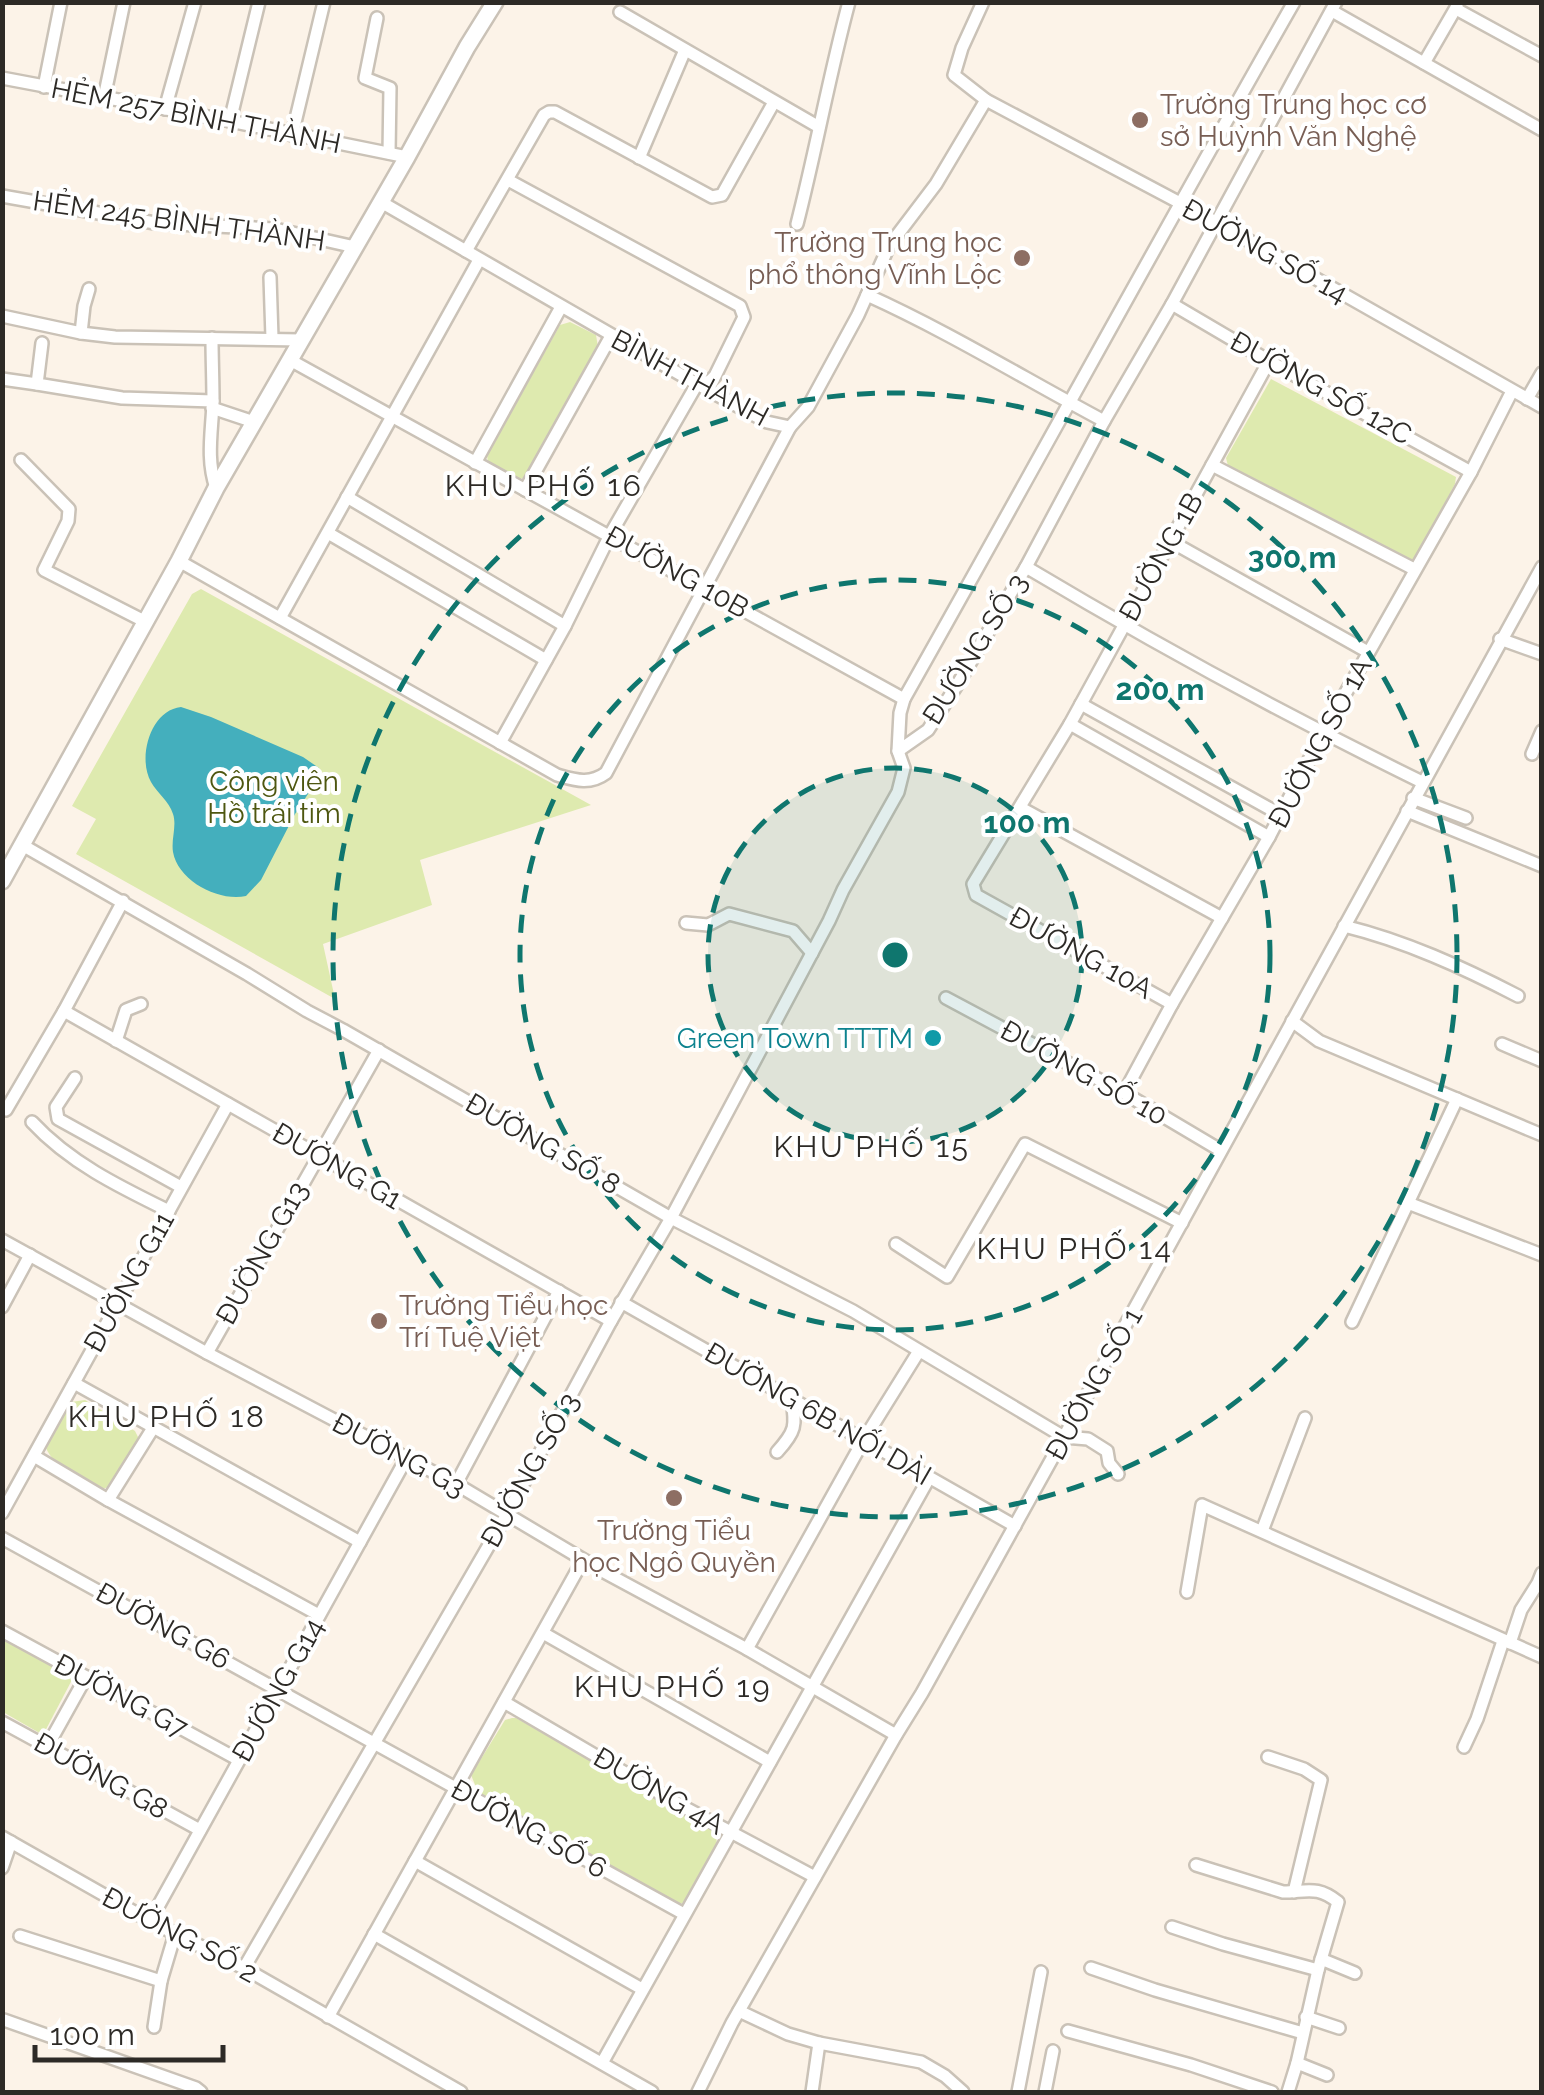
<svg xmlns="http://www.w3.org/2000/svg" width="1544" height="2095" viewBox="0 0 1544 2095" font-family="Raleway,sans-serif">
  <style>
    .green { fill: #deeaaf }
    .water { fill: #44afbd }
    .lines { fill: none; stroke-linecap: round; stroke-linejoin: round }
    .minor-casing { stroke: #cac2b7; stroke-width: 16 }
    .tertiary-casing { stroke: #cac2b7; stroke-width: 20 }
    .minor { stroke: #fff; stroke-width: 11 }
    .tertiary { stroke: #fff; stroke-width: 15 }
    .ring { fill: none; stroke: #0f766e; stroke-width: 5; stroke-dasharray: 18 12 }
    .education-dot { fill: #8d6e63; stroke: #fff; stroke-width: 4 }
    .culture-dot { fill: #0f9aa8; stroke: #fff; stroke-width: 4 }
    .labels { text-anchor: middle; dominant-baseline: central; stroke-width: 8; stroke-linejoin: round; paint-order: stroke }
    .education-label { font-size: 28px; fill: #785e54; stroke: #fff; text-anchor: start }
    .street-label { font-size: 28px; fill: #2d2a26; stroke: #fff }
    .park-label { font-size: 28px; fill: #4e5710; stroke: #fff }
    .culture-label { font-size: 28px; fill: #0d838f; stroke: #fff; text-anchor: end }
    .neighbourhood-label { font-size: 30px; letter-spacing: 2.5px; fill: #2d2a26; stroke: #fff }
    .centre { fill: #0f766e; stroke: #fff; stroke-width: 5 }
    .ring-label { font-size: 30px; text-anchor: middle; font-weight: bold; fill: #0f766e; stroke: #fff; stroke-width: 8; stroke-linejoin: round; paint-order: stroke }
  </style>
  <rect width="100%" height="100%" fill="#fcf3e8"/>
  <g class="green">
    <polygon points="570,322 596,335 598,347 526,476 519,480 488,463 487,455 560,325"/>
    <polygon points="1271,379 1456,477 1455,484 1414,561 1404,560 1228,466 1226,458"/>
    <polygon points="201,589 591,805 420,860 432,905 323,944 335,999 76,854 96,819 72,806 192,594"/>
    <path d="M85,1400L135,1431L139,1439L138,1446L110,1486L103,1489C84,1483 53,1466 46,1448L71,1402Z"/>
    <polygon points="3,1639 73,1678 43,1735 3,1712"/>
    <polygon points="512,1718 516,1718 711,1827 716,1833 717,1846 684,1902 679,1905 674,1903 478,1792 471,1775 505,1720"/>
  </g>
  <path class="water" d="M181,707L211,717L303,757L319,768V777L295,814L261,880L246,896C219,902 178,881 173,852C171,839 177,826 173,814C169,801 157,793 151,782C137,757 151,710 181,707Z"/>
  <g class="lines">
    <g class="minor-casing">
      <g id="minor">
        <polyline points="983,2 962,48 954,75 986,100 1216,222 1542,407"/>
        <polyline points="1456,9 1542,56"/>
        <polyline points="1332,11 1542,130"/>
        <polyline points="620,12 819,127"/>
        <polyline points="377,18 365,78 390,88 389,153"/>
        <polyline points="1424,63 1457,6"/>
        <polyline points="2,78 230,121 407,157"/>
        <polyline points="44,87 61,2"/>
        <polyline points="104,98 124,2"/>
        <polyline points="165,109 195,2"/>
        <polyline points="230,121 259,2"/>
        <polyline points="292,135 324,2"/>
        <polyline points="639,158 685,50"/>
        <polyline points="2,196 155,223 275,229 355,247"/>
        <polyline points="381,202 697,384 767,422 790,427 808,407 858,315 889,246 936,184 986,100"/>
        <path d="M797,224C816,150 829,76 849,2"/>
        <polyline points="466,251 544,115 549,112 555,112 712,197 722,195 774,102"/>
        <polyline points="270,277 272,338"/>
        <path d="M867,295C949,332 1025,379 1104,421"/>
        <polyline points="1172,304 1269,361 1471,472"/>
        <polyline points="2,316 81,333 115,337 301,340"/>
        <polyline points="81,333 84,306 89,289"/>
        <path d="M212,338C212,359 213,380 213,402C212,431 206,459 216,488"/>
        <polyline points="42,343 37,384 122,398 213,401"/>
        <polyline points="290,360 904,699"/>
        <polyline points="2,379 37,384"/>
        <polyline points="1527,399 1542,373"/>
        <polyline points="212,408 254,422"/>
        <polyline points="21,460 69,509 68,521 44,570 146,622"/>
        <polyline points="475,463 561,307"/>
        <polyline points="1212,465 1414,569"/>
        <polyline points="525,490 611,336"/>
        <polyline points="347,497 565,626"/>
        <polyline points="328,533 546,660"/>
        <polyline points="1170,541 1368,652"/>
        <path d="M179,561L557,775C575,780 590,785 606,773L790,427"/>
        <path d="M1026,567C1155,644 1287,716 1422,782"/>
        <polyline points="280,618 479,260"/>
        <polyline points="1500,639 1542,654"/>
        <polyline points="1081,704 1281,815"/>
        <polyline points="1070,724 1269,837"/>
        <polyline points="500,743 565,626 610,535 697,384 710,381 715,376 744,317 740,306 508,180"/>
        <polyline points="898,751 928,730 959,682 1026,567 1104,421 1172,304 1336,2"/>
        <polyline points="1532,754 1542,731"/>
        <polyline points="1413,798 1466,818"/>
        <polyline points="1021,808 1222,918"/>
        <polyline points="1407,811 1542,866"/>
        <polyline points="24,846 247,974 307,1011 343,1030 671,1218 853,1311 1064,1437 1088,1439 1107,1451 1109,1463 1118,1474"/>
        <polyline points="686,923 708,925 729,914 793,931 812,953"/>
        <path d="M1344,926C1405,941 1462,967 1518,996"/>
        <polyline points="946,998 1124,1093 1220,1150"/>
        <polyline points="1172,1004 976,895 973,884 1070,724 1269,361"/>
        <polyline points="64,1011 611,1321"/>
        <polyline points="1292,1021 1319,1041 1542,1135"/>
        <polyline points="116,1041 126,1010 141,1004"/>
        <polyline points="1502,1044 1542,1061"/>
        <polyline points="75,1078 56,1107 58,1119 181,1187"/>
        <polyline points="1124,1093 1172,1004 1269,837 1323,733 1471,472 1512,391"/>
        <polyline points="1457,1099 1408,1203 1542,1255"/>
        <polyline points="6,1110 64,1011 123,901"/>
        <path d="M32,1122C70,1163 120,1187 169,1211"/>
        <polyline points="2,1240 207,1353 456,1484 604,1572 747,1649 896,1735"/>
        <polyline points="896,1244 947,1277 1025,1144 1182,1223"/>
        <polyline points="621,1302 1015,1526"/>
        <polyline points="2,1307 30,1255"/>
        <polyline points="1352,1322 1408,1203"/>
        <polyline points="207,1353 379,1050"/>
        <polyline points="74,1383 360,1542"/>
        <path d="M777,1452C796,1431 796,1426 792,1400"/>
        <polyline points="34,1456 108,1500 319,1615"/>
        <polyline points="456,1484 559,1291"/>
        <polyline points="108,1500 153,1428"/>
        <polyline points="2,1513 228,1104"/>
        <polyline points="1262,1531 1305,1418"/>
        <polyline points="2,1538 684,1914"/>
        <polyline points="1187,1592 1202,1505 1542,1657"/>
        <polyline points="2,1631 239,1760"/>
        <polyline points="543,1633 770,1762"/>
        <polyline points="1510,1643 1521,1610 1538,1583 1542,1573"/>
        <polyline points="747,1649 863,1441 919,1351"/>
        <polyline points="504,1702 680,1805 815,1877"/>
        <polyline points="2,1722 200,1830"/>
        <polyline points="47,1747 86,1677"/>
        <polyline points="1464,1747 1477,1719 1503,1641"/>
        <polyline points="1268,1757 1304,1769 1321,1780 1294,1892"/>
        <polyline points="2,1837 150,1921 244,1968 461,2092"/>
        <polyline points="415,1861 642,1989"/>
        <path d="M1196,1865L1283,1892C1307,1892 1317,1885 1338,1902L1318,1970L1297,2063L1288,2092"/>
        <polyline points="2,1868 11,1842"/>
        <polyline points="150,1921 406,1459"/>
        <polyline points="1172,1927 1223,1944 1318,1970"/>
        <polyline points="374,1934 652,2092"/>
        <polyline points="20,1936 161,1981"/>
        <polyline points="1321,1959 1355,1973"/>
        <path d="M244,1968L507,1514L611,1321L671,1218L829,921L843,890L898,792L904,768L898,751L900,713L904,699C1035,467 1162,233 1294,2"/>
        <polyline points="1091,1968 1155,1990 1303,2033"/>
        <polyline points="739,2011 788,2034 819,2043 921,2062 945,2076 963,2092"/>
        <polyline points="328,2017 583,1560"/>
        <polyline points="1306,2017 1339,2028"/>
        <polyline points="4,2020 196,2088 201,2092"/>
        <polyline points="154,2027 161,1981 175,1934"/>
        <polyline points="1068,2031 1191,2065 1272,2092"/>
        <polyline points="602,2063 929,1478"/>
        <polyline points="1297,2063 1327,2075"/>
        <polyline points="698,2092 732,2023 896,1735 922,1693 1064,1437 1542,567"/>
        <polyline points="812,2092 819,2043"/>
        <polyline points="1018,2092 1041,1972"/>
        <polyline points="1045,2092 1053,2051"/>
      </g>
    </g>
    <g class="tertiary-casing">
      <polyline id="tertiary" points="2,881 179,561 216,488 407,157 467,47 495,2"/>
    </g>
    <use href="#minor" class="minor"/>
    <use href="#tertiary" class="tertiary"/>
  </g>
  <circle cx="895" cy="955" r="187" fill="#0f766e" fill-opacity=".12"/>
  <g class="ring">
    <circle cx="895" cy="955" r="187"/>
    <circle cx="895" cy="955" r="375"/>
    <circle cx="895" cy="955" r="562"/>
  </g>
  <g class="education-dot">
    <circle cx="1140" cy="120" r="10"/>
    <circle cx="1022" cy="258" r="10"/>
    <circle cx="379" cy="1321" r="10"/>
    <circle cx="674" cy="1498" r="10"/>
  </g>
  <circle class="culture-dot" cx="933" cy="1038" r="10"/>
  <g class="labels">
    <g class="education-label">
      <text x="1160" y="104">Trường Trung học cơ<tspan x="1160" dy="32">sở Huỳnh Văn Nghệ</tspan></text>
      <text x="1002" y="242" text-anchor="end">Trường Trung học<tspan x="1002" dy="32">phổ thông Vĩnh Lộc</tspan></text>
      <text x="399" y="1305">Trường Tiểu học<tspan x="399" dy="32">Trí Tuệ Việt</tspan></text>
      <text x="674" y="1530" text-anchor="middle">Trường Tiểu<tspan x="674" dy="32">học Ngô Quyền</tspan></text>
    </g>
    <g class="street-label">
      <text transform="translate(196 116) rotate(11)">HẺM 257 BÌNH THÀNH</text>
      <text transform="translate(179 221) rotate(8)">HẺM 245 BÌNH THÀNH</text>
      <text transform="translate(1265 251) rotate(29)">ĐƯỜNG SỐ 14</text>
      <text transform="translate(690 378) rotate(28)">BÌNH THÀNH</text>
      <text transform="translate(1321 388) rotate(29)">ĐƯỜNG SỐ 12C</text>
      <text transform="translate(1161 557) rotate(-61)">ĐƯỜNG 1B</text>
      <text transform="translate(677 572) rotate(29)">ĐƯỜNG 10B</text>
      <text transform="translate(975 649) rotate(-58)">ĐƯỜNG SỐ 3</text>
      <text transform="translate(1320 743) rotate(-62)">ĐƯỜNG SỐ 1A</text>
      <text transform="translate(1081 953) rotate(29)">ĐƯỜNG 10A</text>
      <text transform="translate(1084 1073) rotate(29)">ĐƯỜNG SỐ 10</text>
      <text transform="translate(543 1144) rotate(30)">ĐƯỜNG SỐ 8</text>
      <text transform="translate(337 1166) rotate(30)">ĐƯỜNG G1</text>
      <text transform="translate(262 1253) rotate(-61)">ĐƯỜNG G13</text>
      <text transform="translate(129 1282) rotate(-61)">ĐƯỜNG G11</text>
      <text transform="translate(1094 1384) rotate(-61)">ĐƯỜNG SỐ 1</text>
      <text transform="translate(818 1414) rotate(30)">ĐƯỜNG 6B NỐI DÀI</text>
      <text transform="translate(399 1455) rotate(28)">ĐƯỜNG G3</text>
      <text transform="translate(530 1470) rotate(-61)">ĐƯỜNG SỐ 3</text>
      <text transform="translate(163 1626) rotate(29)">ĐƯỜNG G6</text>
      <text transform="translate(278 1690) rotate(-61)">ĐƯỜNG G14</text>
      <text transform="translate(121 1696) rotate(28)">ĐƯỜNG G7</text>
      <text transform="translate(101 1776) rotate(29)">ĐƯỜNG G8</text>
      <text transform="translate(659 1791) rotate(30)">ĐƯỜNG 4A</text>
      <text transform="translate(529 1829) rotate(29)">ĐƯỜNG SỐ 6</text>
      <text transform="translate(180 1935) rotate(28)">ĐƯỜNG SỐ 2</text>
    </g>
    <g class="park-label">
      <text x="274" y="781">Công viên<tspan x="274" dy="32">Hồ trái tim</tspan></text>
    </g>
    <g class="culture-label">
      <text x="913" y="1038">Green Town TTTM</text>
    </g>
    <g class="neighbourhood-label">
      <text x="544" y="485">KHU PHỐ 16</text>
      <text x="872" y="1146">KHU PHỐ 15</text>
      <text x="1075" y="1248">KHU PHỐ 14</text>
      <text x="167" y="1416">KHU PHỐ 18</text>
      <text x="673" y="1686">KHU PHỐ 19</text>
    </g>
  </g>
  <circle cx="895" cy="955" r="15" class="centre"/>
  <g class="ring-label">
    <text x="1292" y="568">300 m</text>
    <text x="1160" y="700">200 m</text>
    <text x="1027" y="833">100 m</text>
  </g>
  <rect width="1544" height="2095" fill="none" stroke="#2d2a26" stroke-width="10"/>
  <path d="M35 2045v15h188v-15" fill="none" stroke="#2d2a26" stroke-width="5"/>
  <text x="50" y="2045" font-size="30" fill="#2d2a26" stroke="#ffffff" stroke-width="8" paint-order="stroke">100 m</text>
</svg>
